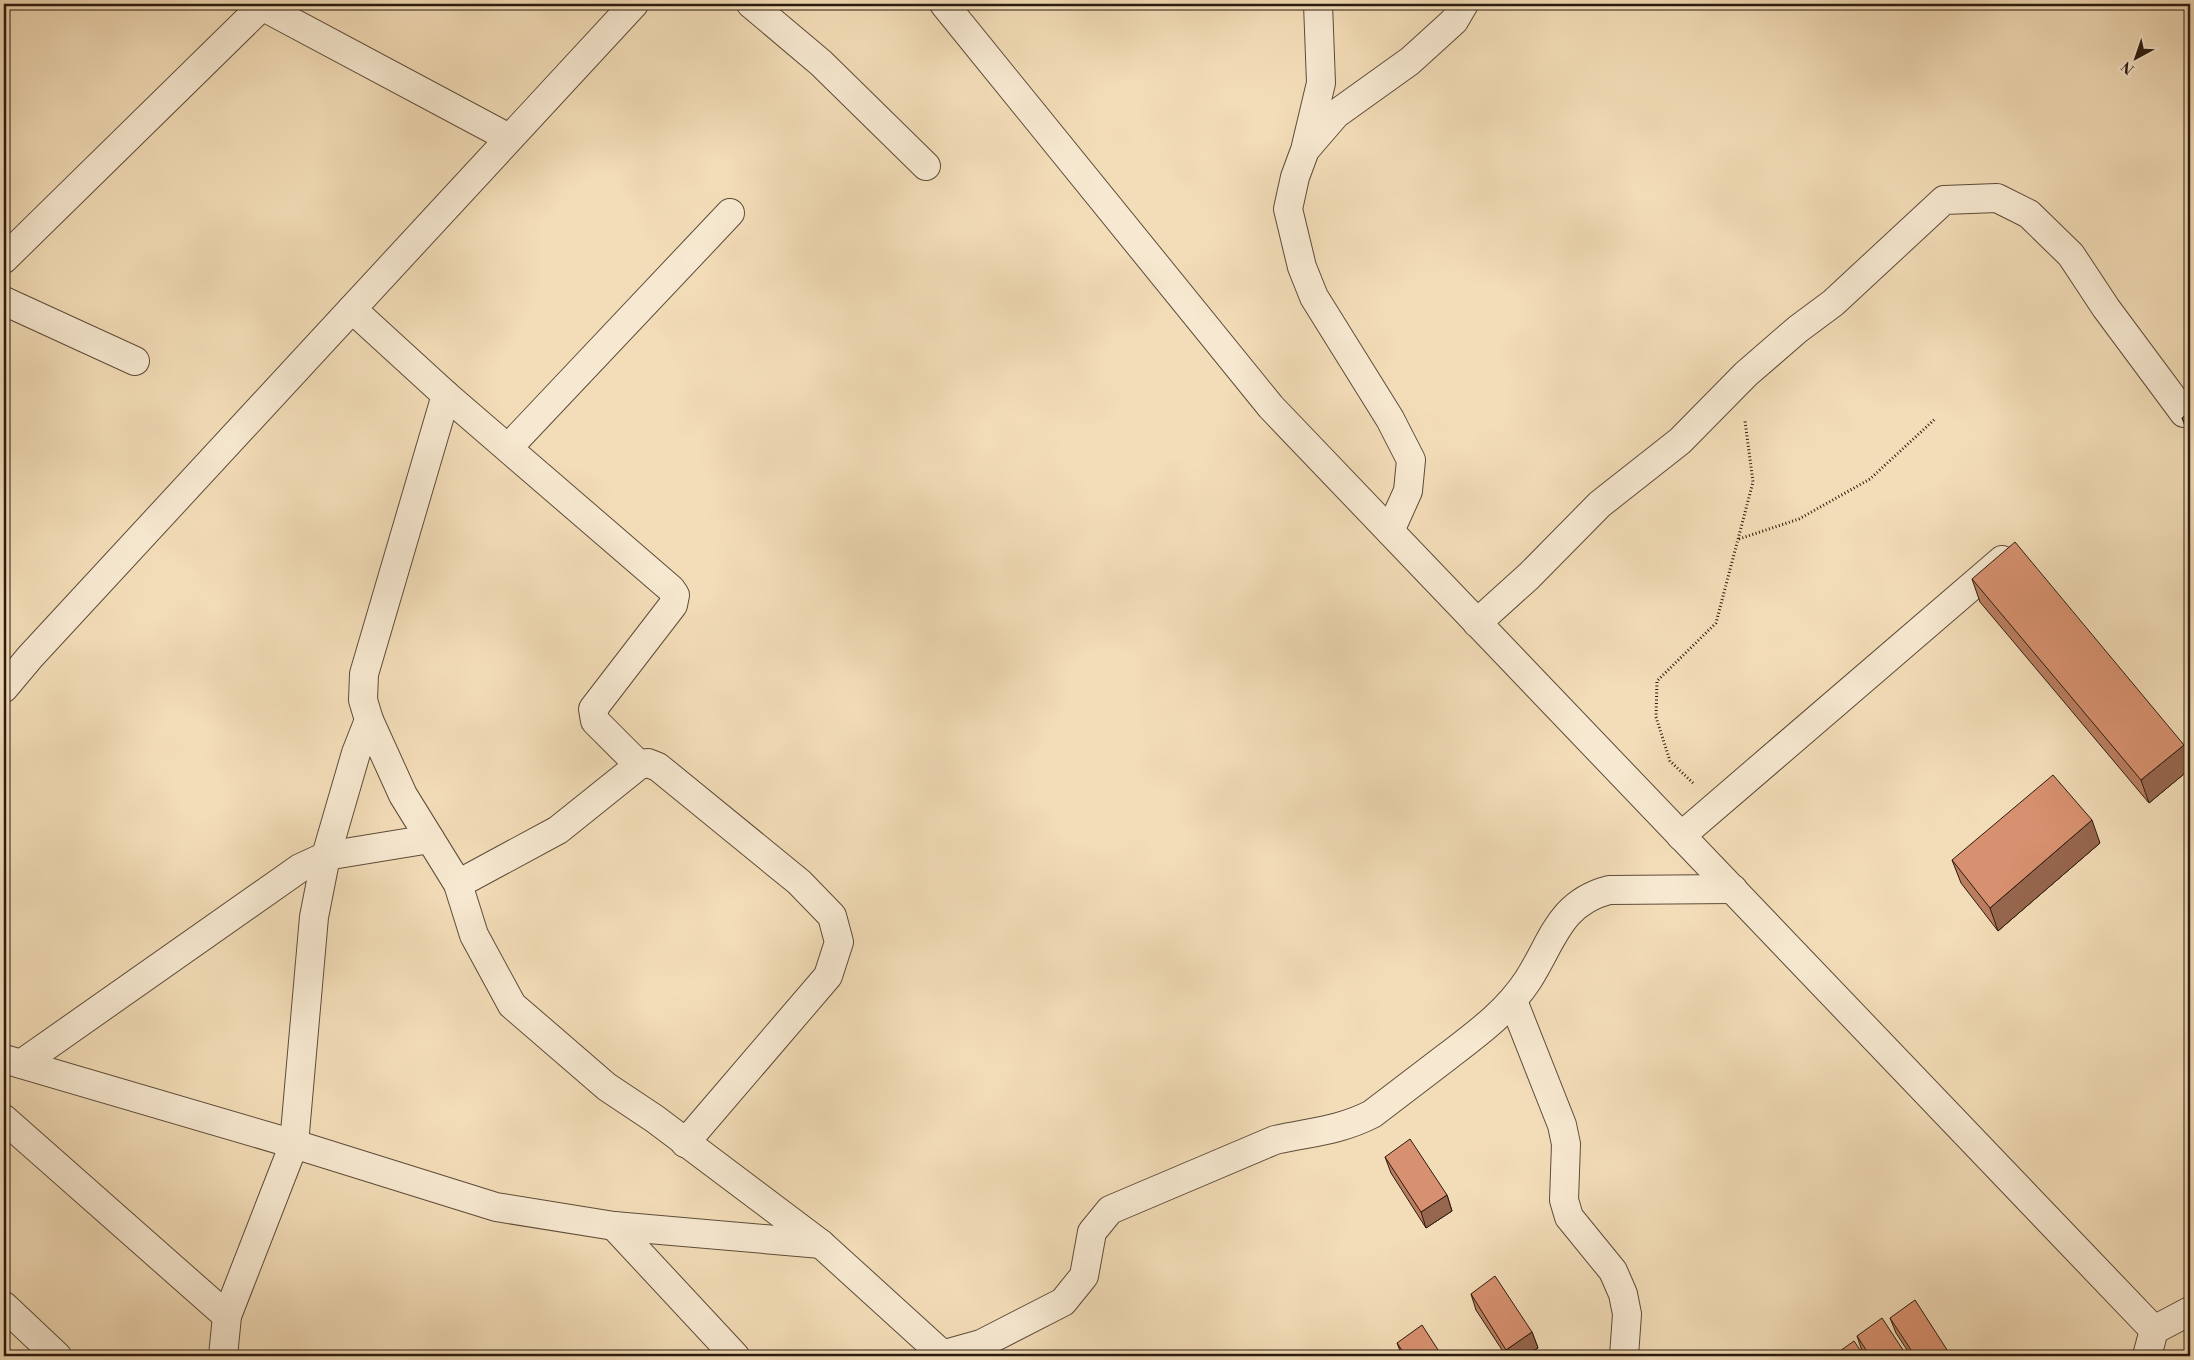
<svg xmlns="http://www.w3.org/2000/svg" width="2194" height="1360" viewBox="0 0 2194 1360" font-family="'Libre Bodoni',serif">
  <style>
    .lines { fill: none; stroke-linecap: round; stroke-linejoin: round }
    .minor-casing { stroke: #5d4c39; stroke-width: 30 }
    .path { stroke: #2b1b0f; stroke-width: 3; stroke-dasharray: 1 2.5; stroke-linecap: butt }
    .minor { stroke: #f7e9d1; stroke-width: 28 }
    .wall { fill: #ba7d60; stroke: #2b1b0f }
    .shaded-wall { fill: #97664e; stroke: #2b1b0f }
    .building { fill: #d89170; stroke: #2b1b0f }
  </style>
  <rect width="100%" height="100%" fill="#f3ddb8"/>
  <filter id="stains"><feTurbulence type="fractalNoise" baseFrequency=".004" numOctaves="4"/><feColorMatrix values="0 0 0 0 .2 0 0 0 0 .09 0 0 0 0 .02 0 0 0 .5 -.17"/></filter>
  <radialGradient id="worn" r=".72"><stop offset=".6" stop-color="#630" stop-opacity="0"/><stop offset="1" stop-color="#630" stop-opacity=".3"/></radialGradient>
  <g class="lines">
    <g class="minor-casing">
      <g id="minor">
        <polyline points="258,4 509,138"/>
        <polyline points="751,4 821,63 926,166"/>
        <polyline points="944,4 1271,407 2154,1330 2190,1311"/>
        <polyline points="1306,146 1321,83 1318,4"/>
        <polyline points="4,259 262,6"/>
        <polyline points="4,301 135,361"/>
        <polyline points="352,309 446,395 671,589 675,595 673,605 593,709 595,721 639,765"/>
        <polyline points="446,395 364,674 363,700 369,720 403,795 458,884 474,935 512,1005 607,1087 655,1119 821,1244 942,1354"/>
        <polyline points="508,448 730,213"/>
        <polyline points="1390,531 1408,491 1411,460 1390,419 1314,297 1302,267 1288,209 1295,177 1305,150 1336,114 1410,61 1454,21 1464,4"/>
        <polyline points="1477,623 1529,576 1600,504 1680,441 1746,374 1798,329 1833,303 1944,200 1997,198 2029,214 2071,255 2106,308 2184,413 2190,408"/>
        <polyline points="4,688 30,657 634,4"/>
        <polyline points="1681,836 2002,560"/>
        <polyline points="458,884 558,830 639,765 648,763 658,767 799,882 832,916 839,942 828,976 685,1143"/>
        <polyline points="1513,1001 1562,1125 1566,1144 1564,1200 1569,1217 1613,1271 1623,1294 1627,1314 1624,1356"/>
        <polyline points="4,1059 294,1144 496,1207 614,1226 821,1244"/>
        <polyline points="21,1064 300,868 326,856 430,839"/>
        <polyline points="4,1119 227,1316"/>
        <polyline points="614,1226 735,1356"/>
        <polyline points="4,1306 57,1356"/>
        <polyline points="223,1356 227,1316 294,1144 314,917 326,856 356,753 369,720"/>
        <path d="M938,1356L981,1344L1063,1302L1084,1276L1092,1232L1110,1210L1275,1140C1310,1132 1339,1131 1372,1114C1397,1095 1423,1075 1448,1056C1478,1033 1507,1012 1528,980C1553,941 1559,903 1609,890L1733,889"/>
        <polyline points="2147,1356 2154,1330"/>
      </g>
    </g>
    <g class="path">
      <polyline points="1739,539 1799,519 1870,479 1935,419"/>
      <polyline points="1693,783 1670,761 1656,717 1657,681 1716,623 1753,482 1745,421"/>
    </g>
    <use href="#minor" class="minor"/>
  </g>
  <g class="wall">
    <polygon points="2190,412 2190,437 2188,434 2182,418"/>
    <polygon points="1972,579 2184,745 2190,763 2190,769 2149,803 1980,602"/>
    <polygon points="2100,843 1998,931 1961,883 1952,860"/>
    <polygon points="1385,1157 1447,1195 1452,1211 1426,1228 1391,1173"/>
    <polygon points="1471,1294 1532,1332 1538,1348 1525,1356 1506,1356 1476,1310"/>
    <polygon points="1890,1318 1951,1356 1911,1356 1896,1333"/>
    <polygon points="1857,1336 1907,1356 1865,1356 1862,1351"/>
    <polygon points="1397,1343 1442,1356 1402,1356"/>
  </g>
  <g class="shaded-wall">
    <polygon points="2184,745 2190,763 2190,769 2149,803 2141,780"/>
    <polygon points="2092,820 2100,843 1998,931 1990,908"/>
    <polygon points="1447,1195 1452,1211 1426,1228 1421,1212"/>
    <polygon points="1532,1332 1538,1348 1525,1356 1509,1356 1506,1350"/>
  </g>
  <g class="building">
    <polygon points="2190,412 2190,430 2182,418"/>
    <polygon points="2015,542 2184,745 2141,780 1972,579"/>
    <polygon points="2053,775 2092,820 1990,908 1952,860"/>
    <polygon points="1410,1139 1447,1195 1421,1212 1385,1157"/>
    <polygon points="1495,1276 1532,1332 1506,1350 1471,1294"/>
    <polygon points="1915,1300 1951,1356 1915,1356 1890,1318"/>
    <polygon points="1882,1318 1907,1356 1870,1356 1857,1336"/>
    <polygon points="1422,1325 1442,1356 1406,1356 1397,1343"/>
    <polygon points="1854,1341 1864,1356 1833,1356"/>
  </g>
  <rect width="2194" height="1360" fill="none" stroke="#f3ddb8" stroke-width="20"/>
  <rect x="5" y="5" width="2184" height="1350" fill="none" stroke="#2b1b0f" stroke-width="2.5"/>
  <rect x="10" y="10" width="2174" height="1340" fill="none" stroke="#2b1b0f"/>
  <g transform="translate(2136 58) rotate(220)" stroke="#f7e9d1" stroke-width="4" paint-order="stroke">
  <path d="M0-4L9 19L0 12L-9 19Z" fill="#2b1b0f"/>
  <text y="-8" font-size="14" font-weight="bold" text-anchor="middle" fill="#2b1b0f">N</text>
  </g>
  <rect width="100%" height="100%" filter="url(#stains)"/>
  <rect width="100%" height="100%" fill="url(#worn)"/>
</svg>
